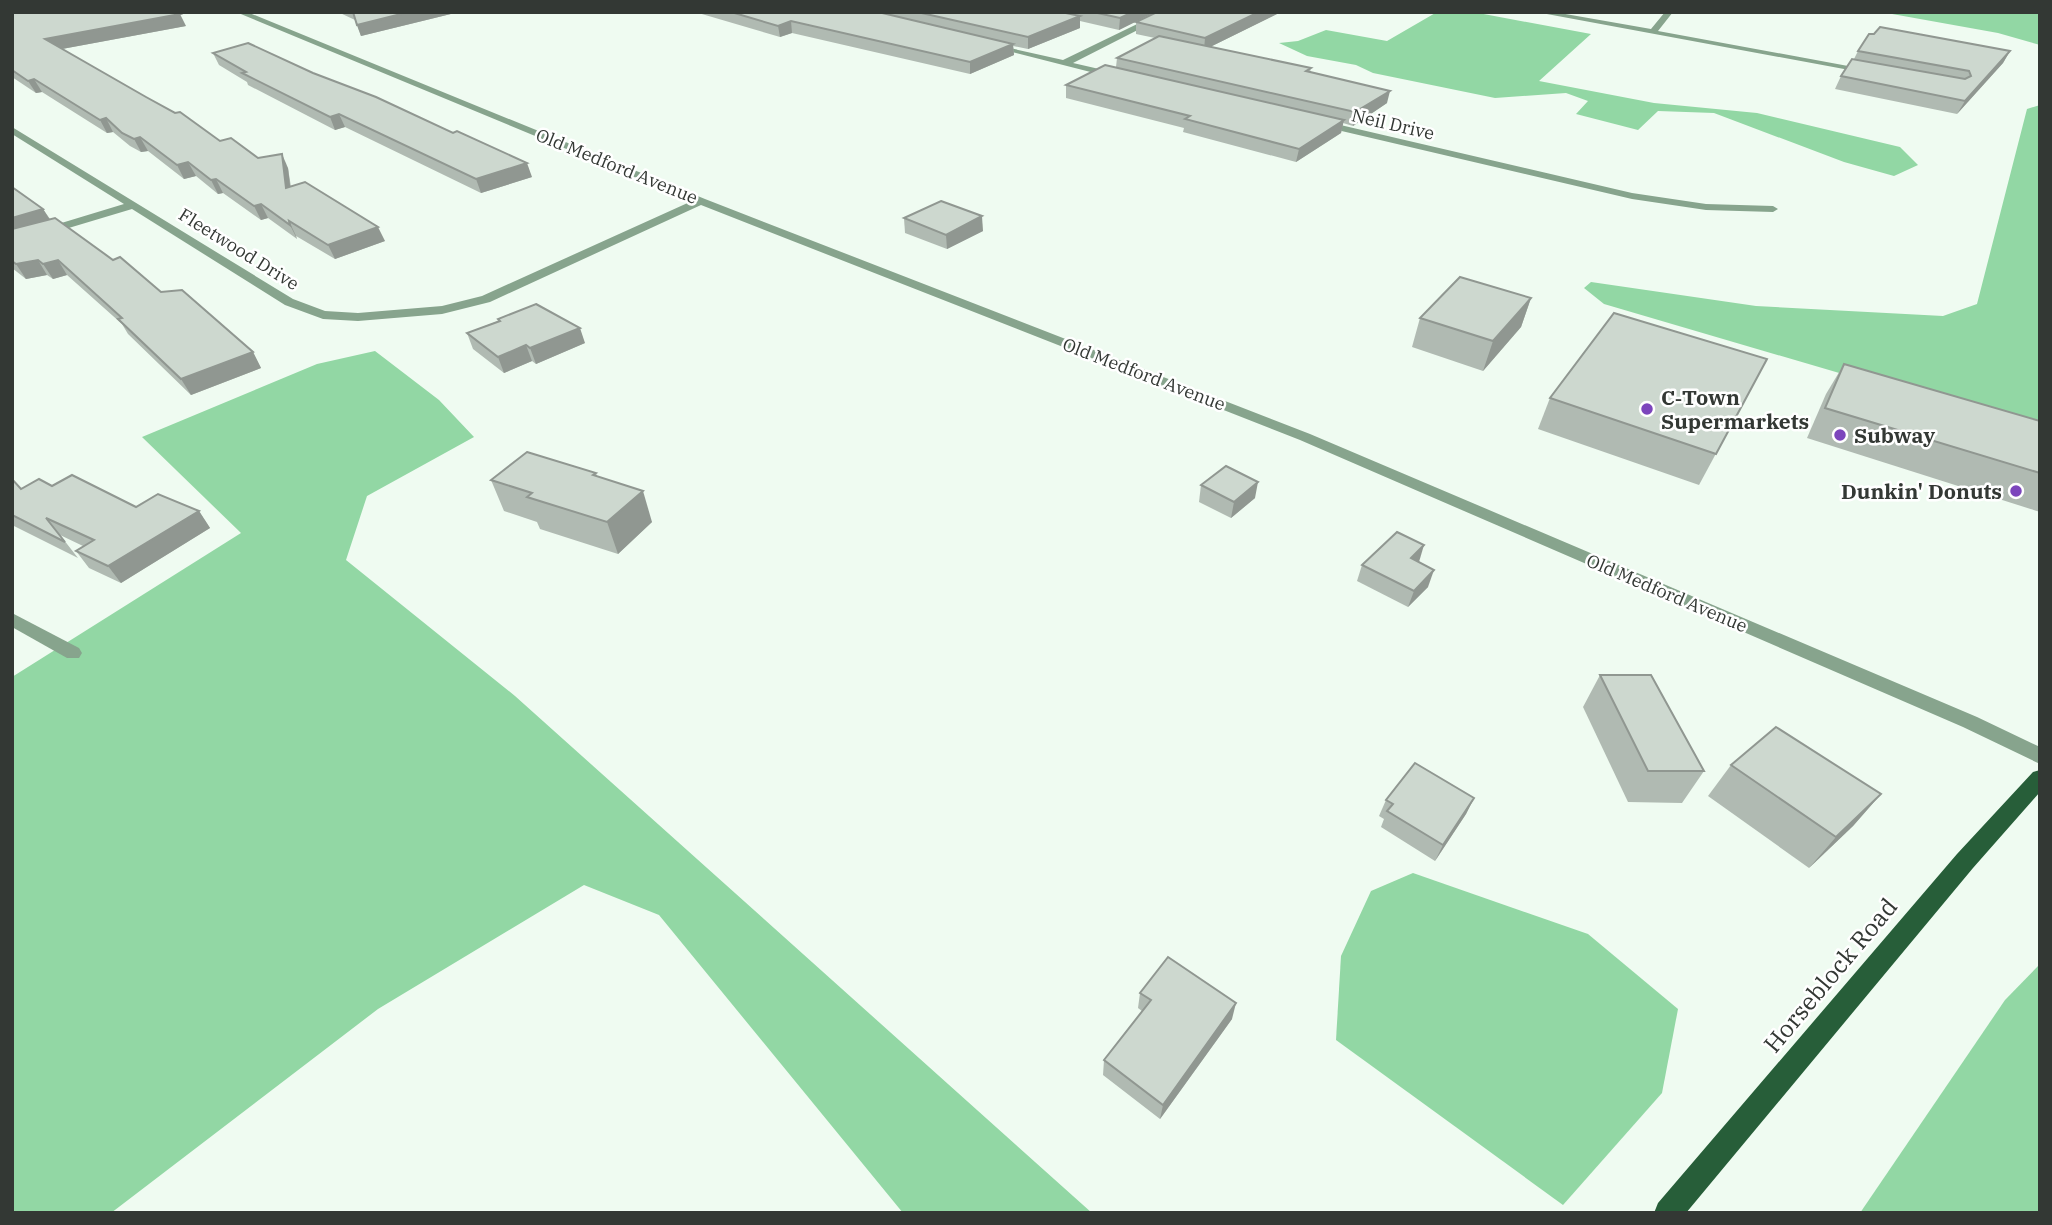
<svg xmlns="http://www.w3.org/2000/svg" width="2052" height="1225" viewBox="0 0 2052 1225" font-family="'IBM Plex Serif',serif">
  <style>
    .forest { fill: #92d7a4 }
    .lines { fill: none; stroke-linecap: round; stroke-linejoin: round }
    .minor { fill: #87a48d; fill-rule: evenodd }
    .major { fill: #275e39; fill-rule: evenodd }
    .wall { fill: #b0bab2 }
    .shaded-wall { fill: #909791 }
    .building { fill: #cdd8cf; stroke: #909791; stroke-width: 2 }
    .poi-dot { fill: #7c45bc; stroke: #fff; stroke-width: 2.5 }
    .labels { text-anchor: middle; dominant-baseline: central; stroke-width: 5; stroke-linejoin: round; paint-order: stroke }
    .far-street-label { font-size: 18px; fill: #333834; stroke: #fff }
    .poi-label { font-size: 21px; font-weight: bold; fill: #333834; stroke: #fff; text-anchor: start }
    .near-street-label { font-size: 24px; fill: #333834; stroke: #fff }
  </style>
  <rect width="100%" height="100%" fill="#effbf1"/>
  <g class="forest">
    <polygon points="1437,12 1473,12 1591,34 1539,81 1654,103 1757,113 1900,147 1918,165 1894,176 1844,162 1714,113 1658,111 1638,130 1576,114 1588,101 1566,93 1495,98 1373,73 1356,65 1307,56 1279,43 1298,41 1326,30 1387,41"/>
    <polygon points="1881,12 2040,12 2040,45 1998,33"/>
    <polygon points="2040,105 2040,432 1604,304 1584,288 1591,282 1756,306 1943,316 1977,304 2027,109"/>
    <polygon points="375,351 439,400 474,437 367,496 346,560 515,696 1092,1213 903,1213 659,915 584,885 378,1009 111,1213 12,1213 12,677 241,533 142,437 317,364"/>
    <polygon points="1413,873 1588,934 1678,1009 1662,1093 1563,1205 1336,1040 1341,956 1371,891"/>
    <polygon points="2040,964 2040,1213 1860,1213 2005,1000"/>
  </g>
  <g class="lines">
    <g class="minor">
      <polygon points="236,12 247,12 705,199 1310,434 1977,717 2040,747 2040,764 1963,727 1300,440 701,205 490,302 442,314 358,321 323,319 285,305 132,209 12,245 12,238 124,204 12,134 12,127 293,299 325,311 358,313 442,306 482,296 692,201"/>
      <polygon points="1162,12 1173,12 1073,63 1121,74 1121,78 1118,79 988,46 992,44 1063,60"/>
      <polygon points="1536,12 1554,12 1651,29 1665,12 1673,12 1658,31 1875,71 1871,74"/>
      <polygon points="1319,120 1632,193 1706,204 1773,206 1778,209 1773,212 1706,210 1632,199 1316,125 1316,121"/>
      <polygon points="12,613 79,648 82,653 79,658 67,658 12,627"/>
    </g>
    <polygon class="major" points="2040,770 2040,792 1973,868 1686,1213 1654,1213 1658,1203 1957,854 2033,772"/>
  </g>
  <g class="wall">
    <polygon points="12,12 186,26 62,49 220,141 258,158 288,168 291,187 385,241 335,259 296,236 297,239 268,218 261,220 223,193 218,194 196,176 184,179 148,151 141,152 130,146 113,132 107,133 42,92 36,93 12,77"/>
    <polygon points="338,12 459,12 361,36 355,20"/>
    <polygon points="695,12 1155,12 1119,30 1080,21 1080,28 1028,49 1013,46 1014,55 970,74 792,33 780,37"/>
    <polygon points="1157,12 1281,12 1210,47 1311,68 1310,72 1387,103 1353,126 1343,123 1341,133 1296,162 1183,132 1184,128 1066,98 1066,85 1116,67 1117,58 1155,38 1136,34 1136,22"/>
    <polygon points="1858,51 2010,51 2003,63 1957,114 1835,89 1841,76 1854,59"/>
    <polygon points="213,53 532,177 481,193 345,127 335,130 248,85 247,82 219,65"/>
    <polygon points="12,187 43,209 50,219 113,260 253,352 261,368 191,395 128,334 122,324 67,275 53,279 47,275 26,279 12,268"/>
    <polygon points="904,218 983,231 947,249 905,233"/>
    <polygon points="1531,298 1521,327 1483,371 1412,347 1420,318"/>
    <polygon points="498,319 585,343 536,364 532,361 504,373 473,349 467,333 498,321"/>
    <polygon points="1767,359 1699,485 1538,429 1550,398"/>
    <polygon points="1844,364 2040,421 2040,512 1807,438 1826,394"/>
    <polygon points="596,473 597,476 652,522 618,554 540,529 537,522 504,511 491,480"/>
    <polygon points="12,479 21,489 52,486 136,507 199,511 210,528 121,583 89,568 76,551 83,546 60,535 78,558 12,525"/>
    <polygon points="1201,485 1255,498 1231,518 1199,502"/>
    <polygon points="1418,562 1428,587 1408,607 1357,581 1362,565"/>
    <polygon points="1600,675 1704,771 1682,803 1628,802 1583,707"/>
    <polygon points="1731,765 1881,794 1853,826 1809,868 1708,796"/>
    <polygon points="1474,798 1466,814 1435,861 1381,827 1384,819 1379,816 1386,800"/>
    <polygon points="1140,993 1232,1019 1160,1119 1103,1075 1104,1060 1142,1011 1138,1008"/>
  </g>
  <g class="shaded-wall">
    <polygon points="409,12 459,12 361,36 357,25"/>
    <polygon points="1133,12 1155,12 1119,30 1120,18"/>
    <polygon points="1259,12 1281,12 1204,50 1205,38"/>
    <polygon points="180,14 186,26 51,51 45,39"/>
    <polygon points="1080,16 1080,28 1028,49 1028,37"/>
    <polygon points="791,21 792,33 780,37 778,26"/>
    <polygon points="1013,44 1014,55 970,74 970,62"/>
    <polygon points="2010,51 2003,63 1957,114 1965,101"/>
    <polygon points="34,79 42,92 36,93 28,81"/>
    <polygon points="1390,91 1387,103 1353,126 1355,112"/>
    <polygon points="339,114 345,127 335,130 330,117"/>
    <polygon points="106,118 113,132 107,133 100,120"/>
    <polygon points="1344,120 1341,133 1296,162 1299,149"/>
    <polygon points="140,137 148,151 141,152 134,139"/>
    <polygon points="282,154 288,168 292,202 286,188"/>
    <polygon points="188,162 196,176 184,179 177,165"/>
    <polygon points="527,163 532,177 481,193 476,179"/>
    <polygon points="216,179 223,193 218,194 211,180"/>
    <polygon points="261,204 268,218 261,220 254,206"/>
    <polygon points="43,209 52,223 12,235 12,218"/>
    <polygon points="982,216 983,231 947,249 946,235"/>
    <polygon points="289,221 296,236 297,239 290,225"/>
    <polygon points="378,227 385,241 335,259 328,245"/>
    <polygon points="38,260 47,275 26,279 16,264"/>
    <polygon points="58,260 67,275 53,279 43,264"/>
    <polygon points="1531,298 1521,327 1483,371 1493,341"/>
    <polygon points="580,328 585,343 536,364 530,348"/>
    <polygon points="526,345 532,361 504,373 498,357"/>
    <polygon points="253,352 261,368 191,395 181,379"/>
    <polygon points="1258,482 1255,498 1231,518 1234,502"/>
    <polygon points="643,491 652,522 618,554 607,522"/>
    <polygon points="199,511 210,528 121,583 108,566"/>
    <polygon points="1424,545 1419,562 1405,575 1411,558"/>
    <polygon points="1434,570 1428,587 1408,607 1414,591"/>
    <polygon points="1881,794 1853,826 1809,868 1836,837"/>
    <polygon points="1474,798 1466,814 1435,861 1443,845"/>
    <polygon points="1236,1003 1232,1019 1160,1119 1163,1105"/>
  </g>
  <g class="building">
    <polygon points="12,12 176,12 180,14 45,39 146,97 175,113 180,112 220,141 231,138 258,158 282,154 286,188 305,182 378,227 328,245 289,221 290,225 261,204 254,206 216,179 211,180 188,162 177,165 140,137 134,139 122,133 106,118 100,120 34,79 28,81 12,70"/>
    <polygon points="353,12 409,12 357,25"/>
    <polygon points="731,12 878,12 1013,44 970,62 791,21 778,26"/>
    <polygon points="917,12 1061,12 1080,16 1028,37"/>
    <polygon points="1093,12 1133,12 1120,18"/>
    <polygon points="1157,12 1259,12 1205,38 1136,22"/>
    <polygon points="1880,27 2010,51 1965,101 1841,76 1852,59 1965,79 1971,76 1969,71 1858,51 1869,34 1874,34"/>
    <polygon points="1159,36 1311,68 1306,71 1390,91 1355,112 1117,58"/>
    <polygon points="248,43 313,73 376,97 453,133 457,131 527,163 476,179 339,114 330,117 242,73 246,72 213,53"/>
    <polygon points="1105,65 1344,120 1299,149 1185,119 1190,116 1066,85"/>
    <polygon points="12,187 43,209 12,218"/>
    <polygon points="941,201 982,216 946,235 904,218"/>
    <polygon points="55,218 113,260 120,257 161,292 182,290 253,352 181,379 118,319 122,318 58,260 43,264 38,260 16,264 12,261 12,229"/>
    <polygon points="1460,277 1531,298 1493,341 1420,318"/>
    <polygon points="536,304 580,328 530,348 526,345 498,357 467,333 500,321 498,319"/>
    <polygon points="1614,313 1767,359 1716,454 1550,398"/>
    <polygon points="1844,364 2040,421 2040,473 1825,408"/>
    <polygon points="527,452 596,473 593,475 643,491 607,522 527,497 532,493 491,480"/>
    <polygon points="1226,466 1258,482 1234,502 1201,485"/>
    <polygon points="72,475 136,507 158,494 199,511 108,566 76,551 94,540 46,518 65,542 12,515 12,479 21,489 39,479 52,486"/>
    <polygon points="1397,532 1424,545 1411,558 1434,570 1414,591 1362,565"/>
    <polygon points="1600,675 1651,675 1704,771 1648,771"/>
    <polygon points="1776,727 1881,794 1836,837 1731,765"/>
    <polygon points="1415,763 1474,798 1443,845 1387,811 1393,804 1386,800"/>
    <polygon points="1168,957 1236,1003 1163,1105 1104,1060 1151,1000 1140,993"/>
  </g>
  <g class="poi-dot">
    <circle cx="1647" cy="409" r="7"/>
    <circle cx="1840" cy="435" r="7"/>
    <circle cx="2016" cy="491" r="7"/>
  </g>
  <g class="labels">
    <g class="far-street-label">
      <text transform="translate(1393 124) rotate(13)">Neil Drive</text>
      <text transform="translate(617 166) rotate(22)">Old Medford Avenue</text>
      <text transform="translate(239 249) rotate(32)">Fleetwood Drive</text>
      <text transform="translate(1144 374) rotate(21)">Old Medford Avenue</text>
      <text transform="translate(1667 593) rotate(23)">Old Medford Avenue</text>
    </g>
    <g class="poi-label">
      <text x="1661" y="397">C‑Town<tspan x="1661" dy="24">Supermarkets</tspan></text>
      <text x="1854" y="435">Subway</text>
      <text x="2002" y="491" text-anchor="end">Dunkin' Donuts</text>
    </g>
    <g class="near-street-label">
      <text transform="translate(1830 975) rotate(-50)">Horseblock Road</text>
    </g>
  </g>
  <rect width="2052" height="1225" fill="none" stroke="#333834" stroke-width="28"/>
</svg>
